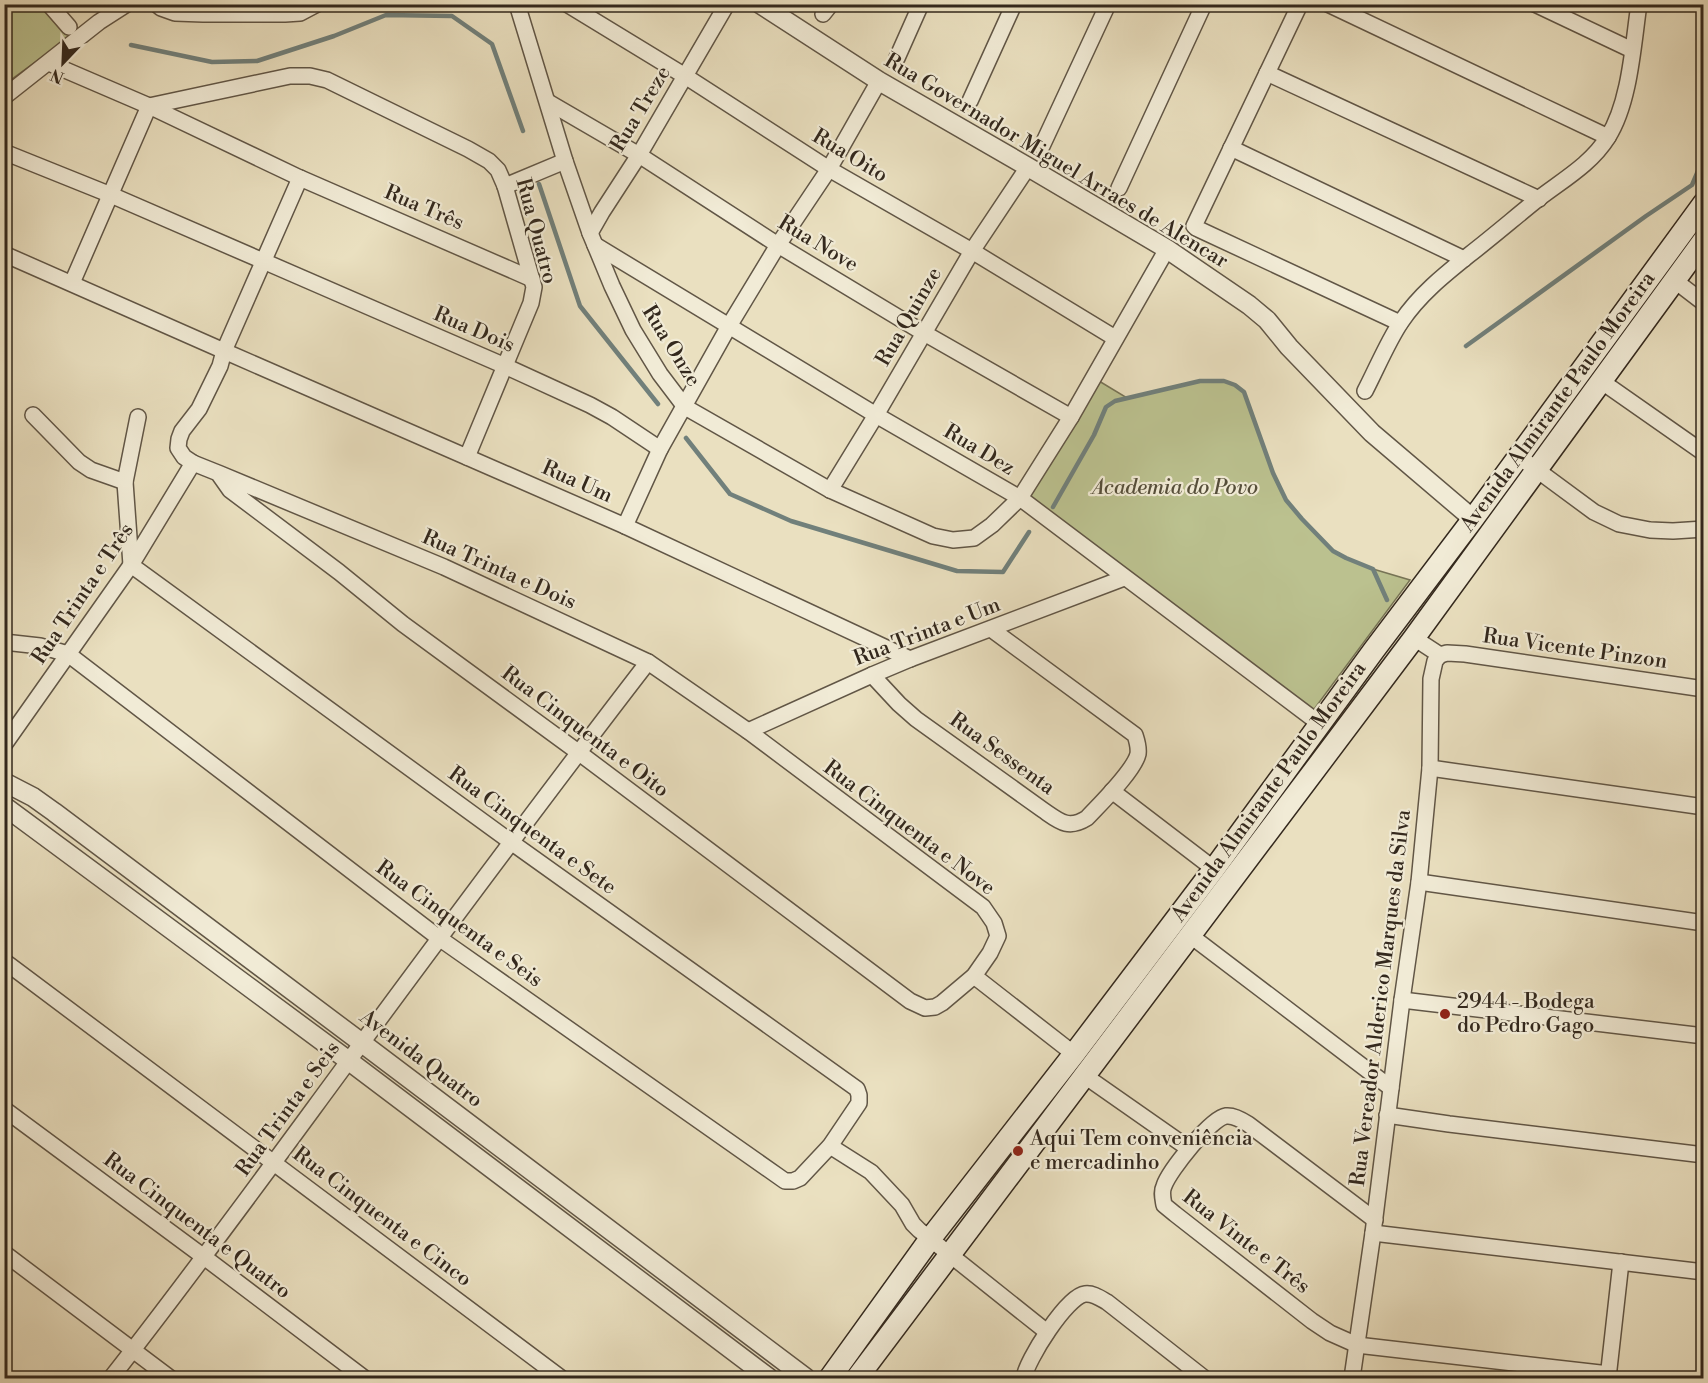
<svg xmlns="http://www.w3.org/2000/svg" width="1708" height="1383" viewBox="0 0 1708 1383" font-family="'Libre Bodoni',serif">
  <style>
    .green { fill: #bbc18f; stroke: #777456; stroke-width: 1.5 }
    .lines { fill: none; stroke-linecap: round; stroke-linejoin: round }
    .stream { stroke: #71807b; stroke-width: 4.5 }
    .minor-casing { stroke: #615646; stroke-width: 18 }
    .tertiary-casing { stroke: #615646; stroke-width: 21 }
    .secondary-casing { stroke: #33281d; stroke-width: 24 }
    .minor { stroke: #f1ebd6; stroke-width: 15 }
    .tertiary { stroke: #f1ebd6; stroke-width: 18 }
    .secondary { stroke: #f1ebd6; stroke-width: 21 }
    .poi-dot { fill: #8f2418; stroke: #f1ebd6; stroke-width: 2 }
    .labels { text-anchor: middle; dominant-baseline: central; stroke-width: 4.5; stroke-linejoin: round; paint-order: stroke }
    .street-label { font-size: 21px; fill: #33281d; stroke: #f1ebd6 }
    .park-label { font-size: 21px; font-style: italic; fill: #554e3a; stroke: #f1ebd6 }
    .poi-label { font-size: 21px; fill: #33281d; stroke: #f1ebd6; text-anchor: start }
  </style>
  <rect width="100%" height="100%" fill="#eae0c0"/>
  <filter id="stains"><feTurbulence type="fractalNoise" baseFrequency=".00333" numOctaves="4"/><feColorMatrix values="0 0 0 0 .2 0 0 0 0 .09 0 0 0 0 .02 0 0 0 .5 -.17"/></filter>
  <radialGradient id="worn" r=".72"><stop offset=".6" stop-color="#630" stop-opacity="0"/><stop offset="1" stop-color="#630" stop-opacity=".3"/></radialGradient>
  <g class="green">
    <polygon points="15,5 43,5 71,36 5,84 5,14"/>
    <path d="M1099,381L1127,398C1155,393 1207,373 1233,384C1238,386 1241,389 1244,392L1273,473L1286,500L1302,519L1333,551L1346,558L1373,569L1410,580L1312,712L1026,499Z"/>
  </g>
  <g class="lines">
    <g class="stream">
      <polyline points="131,45 212,62 257,61 334,36 386,15 452,16 492,44 523,131"/>
      <polyline points="539,184 580,306 658,404"/>
      <polyline points="1466,346 1646,216 1692,185 1704,157"/>
      <polyline points="686,438 730,494 791,521 957,571 1003,572 1029,532"/>
      <polyline points="1053,507 1094,435 1106,407 1115,401 1200,381 1224,381 1235,385 1244,392 1273,473 1286,500 1302,519 1333,551 1346,558 1373,569 1387,600"/>
    </g>
    <g class="minor-casing">
      <g id="minor">
        <polyline points="49,4 69,27"/>
        <polyline points="156,4 161,8 175,13 203,14 285,14 300,13 317,4"/>
        <polyline points="517,4 565,161 590,233 612,286 633,330 660,374 685,407 830,490 933,536 953,540 974,538 992,525 1020,498 1071,417 1167,249"/>
        <polyline points="567,4 685,76 829,169 972,251 1115,338"/>
        <polyline points="1300,4 1194,226 1196,228 1400,323"/>
        <polyline points="1328,4 1608,137"/>
        <polyline points="1535,4 1632,50"/>
        <polyline points="4,7 7,4"/>
        <polyline points="823,14 831,4"/>
        <polyline points="897,58 921,4"/>
        <polyline points="49,63 149,106 300,178 532,279"/>
        <polyline points="1267,73 1539,199"/>
        <polyline points="4,97 99,22 127,4"/>
        <polyline points="970,101 1014,4"/>
        <polyline points="548,102 639,155 778,245 924,333 1071,417"/>
        <polyline points="1042,146 1108,4"/>
        <polyline points="1231,148 1464,259"/>
        <polyline points="4,152 111,195 505,366 590,405 612,417 660,449"/>
        <polyline points="505,186 565,161"/>
        <polyline points="1119,188 1204,4"/>
        <polyline points="590,233 602,212 639,155 727,4"/>
        <polyline points="595,245 876,415 1020,498 1320,724"/>
        <polyline points="4,254 224,351 625,526 910,659"/>
        <polyline points="1674,280 1704,303"/>
        <polyline points="72,283 149,106 290,76 310,76 327,80 468,149 489,161 498,170 505,186 534,287 531,303 467,457"/>
        <polyline points="1601,381 1704,453"/>
        <path d="M1365,391C1376,370 1388,341 1401,322C1419,295 1444,275 1469,255C1491,238 1512,220 1533,203C1559,182 1590,166 1608,137C1630,102 1633,45 1639,4"/>
        <polyline points="33,415 79,462 91,470 125,482"/>
        <polyline points="1518,456 1594,512 1619,524 1650,530 1673,531 1704,529"/>
        <polyline points="218,473 444,567 648,662 748,731 983,907 994,923 998,936 990,953 974,976 942,1003 935,1007 925,1008 910,1001 578,752 403,624 339,572 230,490 218,473 193,463 184,457 178,448 179,439 182,431 199,409 220,366 224,351 300,178"/>
        <polyline points="830,490 876,415 972,251 1028,167"/>
        <polyline points="625,526 660,449 729,326 778,245 829,169 879,81"/>
        <polyline points="1414,638 1440,655"/>
        <polyline points="4,642 40,646 68,654 439,938 785,1181 793,1181 800,1178 830,1146 859,1103 859,1095 857,1089 511,842 131,565 125,482 138,417"/>
        <polyline points="1440,655 1447,653 1465,654 1704,689"/>
        <path d="M872,675L899,704L916,719L1043,810C1059,821 1068,830 1087,818C1100,804 1134,771 1138,754C1139,747 1137,741 1135,735L991,629"/>
        <polyline points="748,731 872,675 910,659 1124,578"/>
        <polyline points="4,745 131,565 193,463"/>
        <polyline points="1430,768 1704,807"/>
        <polyline points="1112,791 1214,869"/>
        <polyline points="1419,882 1704,923"/>
        <polyline points="1191,936 1391,1088"/>
        <polyline points="4,961 561,1378"/>
        <polyline points="974,976 1074,1054"/>
        <polyline points="1402,1000 1704,1036"/>
        <polyline points="1085,1076 1188,1148"/>
        <polyline points="4,1109 204,1257 364,1378"/>
        <polyline points="1387,1115 1449,1124 1704,1155"/>
        <polyline points="830,1146 871,1172 902,1205 913,1224 919,1230 1047,1332"/>
        <path d="M1375,1220L1248,1124C1242,1120 1234,1115 1226,1116C1211,1118 1169,1171 1164,1186C1161,1192 1163,1199 1164,1205L1175,1214L1312,1321L1330,1333L1357,1345L1609,1374"/>
        <polyline points="1373,1233 1704,1272"/>
        <polyline points="4,1253 170,1378"/>
        <path d="M111,1378C192,1275 269,1169 347,1063C446,929 546,794 648,662"/>
        <path d="M1024,1378C1026,1361 1067,1296 1085,1294C1093,1293 1100,1298 1107,1302L1204,1378"/>
        <polyline points="1352,1378 1373,1233 1402,1000 1419,882 1430,768 1431,679 1435,661 1440,655"/>
        <polyline points="1608,1378 1621,1262"/>
      </g>
    </g>
    <g class="tertiary-casing">
      <g id="tertiary">
        <polyline points="760,4 879,81 1028,167 1167,249 1249,305 1267,320 1289,347 1372,433 1473,519"/>
        <polyline points="4,782 33,797 54,812 362,1043 806,1378"/>
        <polyline points="4,806 349,1061 769,1378"/>
      </g>
    </g>
    <g class="secondary-casing">
      <g id="secondary">
        <polyline points="830,1378 930,1239 1074,1054 1214,869 1374,650 1473,519 1704,203"/>
        <polyline points="857,1378 1414,638 1704,240"/>
      </g>
    </g>
    <use href="#minor" class="minor"/>
    <use href="#tertiary" class="tertiary"/>
    <use href="#secondary" class="secondary"/>
  </g>
  <g class="poi-dot">
    <circle cx="1445" cy="1014" r="6"/>
    <circle cx="1018" cy="1151" r="6"/>
  </g>
  <g class="labels">
    <g class="street-label">
      <text transform="translate(641 109) rotate(-59)">Rua Treze</text>
      <text transform="translate(850 156) rotate(31)">Rua Oito</text>
      <text transform="translate(1056 161) rotate(31)">Rua Governador Miguel Arraes de Alencar</text>
      <text transform="translate(424 208) rotate(23)">Rua Três</text>
      <text transform="translate(536 231) rotate(75)">Rua Quatro</text>
      <text transform="translate(818 244) rotate(31)">Rua Nove</text>
      <text transform="translate(909 317) rotate(-60)">Rua Quinze</text>
      <text transform="translate(474 330) rotate(23)">Rua Dois</text>
      <text transform="translate(671 346) rotate(58)">Rua Onze</text>
      <text transform="translate(1558 402) rotate(-54)">Avenida Almirante Paulo Moreira</text>
      <text transform="translate(979 450) rotate(31)">Rua Dez</text>
      <text transform="translate(577 482) rotate(24)">Rua Um</text>
      <text transform="translate(499 570) rotate(24)">Rua Trinta e Dois</text>
      <text transform="translate(83 594) rotate(-56)">Rua Trinta e Três</text>
      <text transform="translate(927 632) rotate(-21)">Rua Trinta e Um</text>
      <text transform="translate(1575 649) rotate(8)">Rua Vicente Pinzon</text>
      <text transform="translate(585 732) rotate(37)">Rua Cinquenta e Oito</text>
      <text transform="translate(1002 754) rotate(36)">Rua Sessenta</text>
      <text transform="translate(1269 792) rotate(-54)">Avenida Almirante Paulo Moreira</text>
      <text transform="translate(909 828) rotate(37)">Rua Cinquenta e Nove</text>
      <text transform="translate(532 831) rotate(36)">Rua Cinquenta e Sete</text>
      <text transform="translate(459 924) rotate(36)">Rua Cinquenta e Seis</text>
      <text transform="translate(1381 998) rotate(-83)">Rua Vereador Alderico Marques da Silva</text>
      <text transform="translate(421 1059) rotate(37)">Avenida Quatro</text>
      <text transform="translate(288 1109) rotate(-54)">Rua Trinta e Seis</text>
      <text transform="translate(382 1217) rotate(37)">Rua Cinquenta e Cinco</text>
      <text transform="translate(197 1226) rotate(37)">Rua Cinquenta e Quatro</text>
      <text transform="translate(1246 1242) rotate(38)">Rua Vinte e Três</text>
    </g>
    <g class="park-label">
      <text x="1175" y="488">Academia do Povo</text>
    </g>
    <g class="poi-label">
      <text x="1457" y="1002">2944 - Bodega<tspan x="1457" dy="24">do Pedro Gago</tspan></text>
      <text x="1030" y="1139">Aqui Tem conveniência<tspan x="1030" dy="24">e mercadinho</tspan></text>
    </g>
  </g>
  <rect width="1708" height="1383" fill="none" stroke="#eae0c0" stroke-width="24"/>
  <rect x="6" y="6" width="1696" height="1371" fill="none" stroke="#33281d" stroke-width="3"/>
  <rect x="12" y="12" width="1684" height="1359" fill="none" stroke="#33281d" stroke-width="1.5"/>
  <g transform="translate(63 63) rotate(203)" stroke="#f1ebd6" stroke-width="4.5" paint-order="stroke">
  <path d="M0-4.5L10 22L0 15L-10 22Z" fill="#33281d"/>
  <text y="-9" font-size="16" font-weight="bold" text-anchor="middle" fill="#33281d">N</text>
  </g>
  <rect width="100%" height="100%" filter="url(#stains)"/>
  <rect width="100%" height="100%" fill="url(#worn)"/>
</svg>
